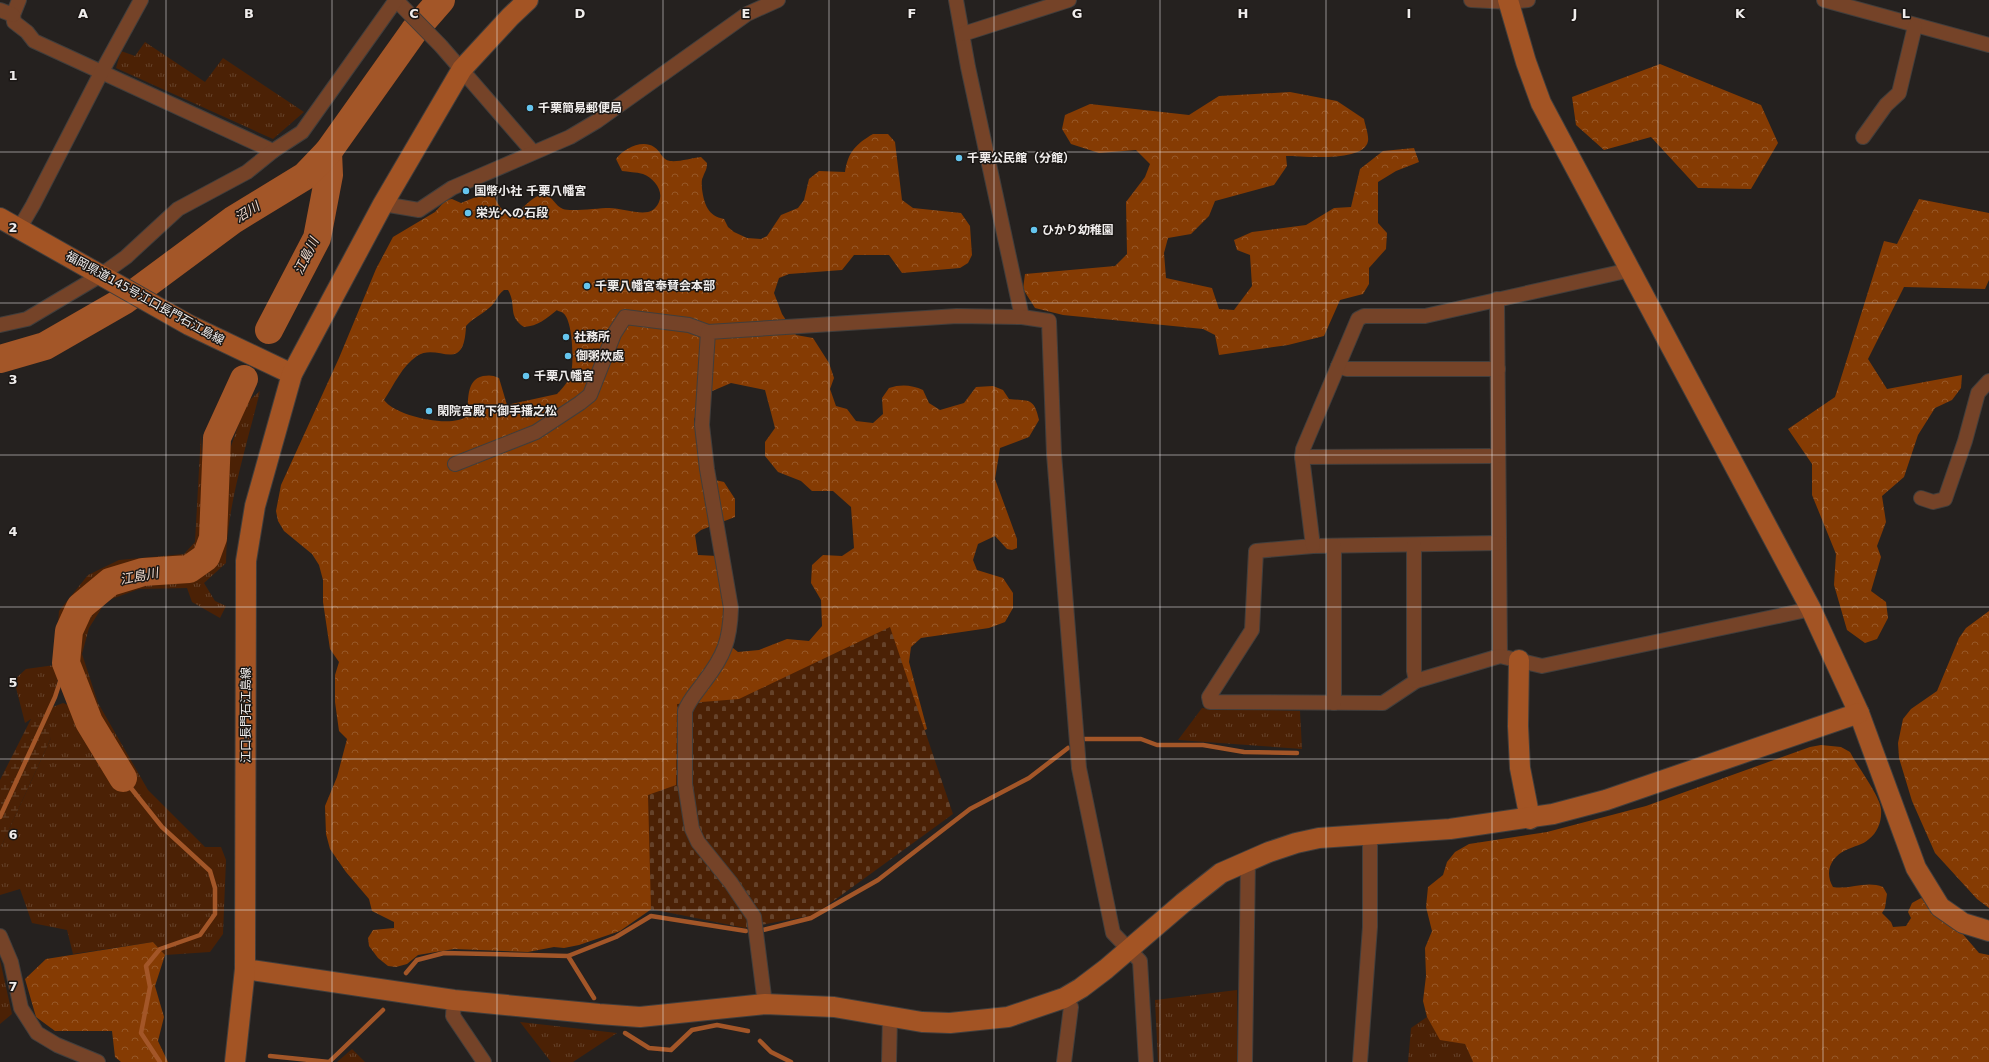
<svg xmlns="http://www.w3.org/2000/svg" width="1989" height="1062" viewBox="0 0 1989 1062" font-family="'DejaVu Sans','Noto Sans JP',sans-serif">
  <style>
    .grass { fill: url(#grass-tufts) }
    .forest { fill: url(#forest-crowns); fill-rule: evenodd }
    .wetland { fill: url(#wetland-marsh) }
    .cemetery { fill: url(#cemetery-stones) }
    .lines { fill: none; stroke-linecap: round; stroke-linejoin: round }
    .stream { stroke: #a35628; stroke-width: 4.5 }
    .river { stroke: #a35628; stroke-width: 28 }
    .street-casing { stroke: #413e3c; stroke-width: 16 }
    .secondary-casing { stroke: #413e3c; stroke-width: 22 }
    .street { stroke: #754328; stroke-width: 14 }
    .secondary { stroke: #a35424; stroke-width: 20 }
    .grid { fill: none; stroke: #f0edec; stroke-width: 1; stroke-opacity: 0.55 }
    .poi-dot { fill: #65c5ee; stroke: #1b1715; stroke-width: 1.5 }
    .labels { text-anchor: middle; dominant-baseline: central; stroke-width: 3; stroke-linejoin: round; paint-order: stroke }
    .poi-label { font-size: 12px; font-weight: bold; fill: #f0edec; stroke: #1b1715; text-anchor: start }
    .street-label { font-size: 12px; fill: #f0edec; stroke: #1b1715 }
    .water-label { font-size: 13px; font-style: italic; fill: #f0dace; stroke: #1b1715 }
    .grid-label { font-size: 13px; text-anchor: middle; font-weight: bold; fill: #f0edec; stroke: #1b1715; stroke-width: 3; stroke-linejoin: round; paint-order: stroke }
  </style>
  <defs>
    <pattern id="grass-tufts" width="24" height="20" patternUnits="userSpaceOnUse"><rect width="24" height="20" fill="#4b2105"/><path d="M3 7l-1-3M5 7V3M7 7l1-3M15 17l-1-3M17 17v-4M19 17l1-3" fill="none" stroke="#65422a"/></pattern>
    <pattern id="forest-crowns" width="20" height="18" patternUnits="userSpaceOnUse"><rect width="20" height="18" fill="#853b03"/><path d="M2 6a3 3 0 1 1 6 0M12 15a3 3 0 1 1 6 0" fill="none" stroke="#975828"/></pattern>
    <pattern id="wetland-marsh" width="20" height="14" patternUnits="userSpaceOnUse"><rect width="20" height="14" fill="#4b2105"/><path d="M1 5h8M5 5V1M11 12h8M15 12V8" fill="none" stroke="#65422a"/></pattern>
    <pattern id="cemetery-stones" width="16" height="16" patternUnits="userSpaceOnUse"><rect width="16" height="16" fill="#4b2105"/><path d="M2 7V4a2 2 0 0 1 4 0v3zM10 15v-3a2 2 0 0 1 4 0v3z" fill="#65422a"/></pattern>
  </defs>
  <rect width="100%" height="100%" fill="#25211f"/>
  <g class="grass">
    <polygon points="145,42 205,82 223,58 304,112 273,139 116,68 121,51 135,56"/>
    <path d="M260,391C247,445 226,508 226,563L204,583L215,601L226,606L220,618L192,602L187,588L139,589L106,601L89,628L82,654L98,703L148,790L205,847H221L226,860L223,934L210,952L165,955L153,942L73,954L67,930L32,923L20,889L0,895V849L51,738L31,719L25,723L14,680L26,669L55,665L59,611L88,575L119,560L184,554L195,542L201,433L205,540L195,556L184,563L122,570L96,584L69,614L61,668L50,708L63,703L89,713L76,656L83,623L103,594L145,579L187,581L206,567L220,545L229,452L246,403Z"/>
    <polygon points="1202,708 1300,711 1302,749 1178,740"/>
    <polygon points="0,960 12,1014 0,1024"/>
    <polygon points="1237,990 1237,1062 1158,1062 1155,1000"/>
    <polygon points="1427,1017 1440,1039 1465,1044 1473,1062 1408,1062 1411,1028"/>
    <polygon points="520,1022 617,1033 573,1062 551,1062"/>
    <polygon points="352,1049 365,1062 337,1062"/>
  </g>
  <g class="forest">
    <polygon points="1660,64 1761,105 1778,143 1751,189 1698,188 1651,137 1604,150 1576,125 1572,97"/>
    <path d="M1290,92L1337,101L1364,119C1365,125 1369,135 1368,141C1364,163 1303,156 1286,156L1287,166L1274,185L1215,201L1209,216L1191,234L1168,238L1164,253L1166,278L1212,288L1219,309L1234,310L1252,286L1250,255L1237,250L1234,240L1252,232L1306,225L1334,208L1351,207L1360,169L1383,151L1414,148L1419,162L1396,171L1378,182V223L1387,233L1386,249L1369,268V284L1363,294L1340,300L1324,336L1288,345L1219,355L1215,335L1203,329L1063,315L1035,308L1023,289L1025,274L1115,266L1127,254L1126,202L1145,177L1150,164L1136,150L1099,153L1071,144L1062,129L1065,115L1090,104L1189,115L1219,96Z"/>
    <path d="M873,134H888L895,142L902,200L913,208L961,213L970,226L972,255L968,263L960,268L902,273L889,255H854L842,270L789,274L779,278L774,293L782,314L796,335L813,338L829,363L834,378L830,389L836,406L847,409L856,421L873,423L883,414L882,398L889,388C901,384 912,385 923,390L929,403L940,410L964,403L976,387L993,386L1003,390L1009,399C1030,401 1034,398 1039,420L1029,437L1000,448L995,479L1017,539V548L1012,550L1007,549L995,536L978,544L973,560L977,570L1003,578L1013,593V608L1005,622L989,628L921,638L911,647L909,662L927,729L921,732L681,802L653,908L620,931L579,945L564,948L554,947L528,952L454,949L418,955L407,964L396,967L388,966L378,958L369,946L368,938L373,930L394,928V922L372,911L369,899L346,872L330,849L326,834L325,806L337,777L347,739L339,731L335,702V675L339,662L330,649L323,602V580L319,565L312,554L284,531L278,521L276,511L281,485L339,358L376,269L393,237L435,212L446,200L452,199L461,203L488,192L493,194C513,239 524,194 544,195C553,196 555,206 563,209C570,212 599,208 609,208C621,208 636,214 648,212C653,211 657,207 659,202C664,191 654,178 643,174C636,172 628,172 622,171L616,159C623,149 642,139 654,147C661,151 662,160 670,161C680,162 691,158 701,157L707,163C707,170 705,171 703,177C701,180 702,186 702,189C704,204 708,216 724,219L728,227L734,232L747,238L761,239L767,236L781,215L798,208L804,200L809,179L819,171L845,172C848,152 856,144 873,134ZM504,290H508C517,305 507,316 524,327C538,326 546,319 557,310C557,311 563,312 563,313C573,320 574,362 571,373C569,381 563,388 557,394L507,405L499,378C493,375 489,375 483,376C465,380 469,402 467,416C452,429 395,416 384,400C394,385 402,366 417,356C438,342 464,376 466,326C473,318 481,315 489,308C496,303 497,295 504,290ZM731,383L765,390L775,428L765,442V456L778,472L801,481L812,491H833L851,507L854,548L842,556L823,555L812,565L811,583L821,600L822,626L809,641L787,639L759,650L738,652L722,639L726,613L717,556L698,555L695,535L701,530L735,517V499L724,482L702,477L694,419L710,392Z"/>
    <polygon points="1919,199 1989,213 1989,280 1985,289 1904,287 1868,359 1887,389 1962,375 1961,388 1952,400 1935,408 1918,435 1904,477 1882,496 1886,522 1877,546 1881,557 1871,591 1886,602 1888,618 1877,639 1865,643 1847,630 1834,585 1836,554 1812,495 1812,464 1788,429 1835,397 1884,241 1897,244"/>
    <polygon points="1989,611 1989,908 1977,899 1935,853 1912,801 1899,758 1898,743 1903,719 1911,709 1937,691 1959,638 1966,628"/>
    <path d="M1821,745L1841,747L1850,752C1857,766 1880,796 1881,809C1882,821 1878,832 1869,839C1863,845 1854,846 1846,850C1831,857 1824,872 1833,887C1850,890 1866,880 1883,887L1887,894L1885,908L1882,913L1891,922L1893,927L1906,926L1911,918L1908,912L1912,903L1921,898L1927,901L1944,922L1961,932L1979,953L1989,955V1062H1473L1465,1044L1440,1040L1427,1017L1423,1001L1426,976L1425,948L1432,931L1426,907L1428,887L1443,875L1447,862L1455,852L1469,844L1547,832L1646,806L1810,747Z"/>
    <polygon points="153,942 165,955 155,986 164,1017 158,1041 168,1062 121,1062 115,1057 112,1031 55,1031 36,1017 25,979 46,959"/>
  </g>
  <polygon class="wetland" points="31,719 44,721 51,738 0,849 0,780"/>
  <polygon class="cemetery" points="890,627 953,814 814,915 745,928 651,909 648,795 676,785 677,704 739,699"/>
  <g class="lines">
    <g class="stream">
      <polyline points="1084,739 1141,739 1157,745 1203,745 1244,752 1297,753"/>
      <polyline points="123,778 162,827 210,871 215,888 215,914 200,935 160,949 146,966 150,987 141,1033 160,1062"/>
      <polyline points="0,817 55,697 66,663"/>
      <polyline points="763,930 811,918 878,880 970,809 1029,778 1068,748"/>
      <polyline points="568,956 616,937 651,916 746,931"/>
      <polyline points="406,973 417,960 444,953 568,956 594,998"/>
      <polyline points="625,1033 649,1048 671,1050 692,1030 717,1025 748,1031"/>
      <polyline points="760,1041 771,1052 791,1062"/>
      <polyline points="270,1056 329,1062 383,1010"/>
    </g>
    <g class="river">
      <polyline points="269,330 317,238 329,175 328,152"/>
      <polyline points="0,359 45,346 125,300 233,220 305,176 328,152 414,31 441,0"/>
      <polyline points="123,778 89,722 66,663 69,631 80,607 110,582 143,572 189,569 206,557 213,538 217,438 244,379"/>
    </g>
    <g class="street-casing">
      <g id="street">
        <polyline points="19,0 13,15 14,22 27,32 34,41 273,151"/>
        <polyline points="396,0 441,46 533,152"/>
        <polyline points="956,0 968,67 1022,317"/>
        <polyline points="1471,0 1509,2 1528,0"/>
        <polyline points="1824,0 1989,45"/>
        <polyline points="0,10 13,15"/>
        <polyline points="963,34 1069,0"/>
        <polyline points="1863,137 1886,105 1899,93 1915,26"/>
        <polyline points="383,204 419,210 452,188 570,137 597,121 747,14 778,0"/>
        <polyline points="19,229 33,205 101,73 141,0"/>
        <polyline points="1497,299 1500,656"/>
        <polyline points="0,325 27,319 101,275 126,257 178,209 247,172 273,151 302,132 396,0"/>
        <polyline points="1338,366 1347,369 1498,369"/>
        <polyline points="1302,457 1498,456"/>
        <polyline points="455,464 536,432 580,403 590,395 614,334 625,317 689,325 708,332"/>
        <polyline points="1921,498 1933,502 1945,499 1965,441 1978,393 1989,381"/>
        <polyline points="1499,543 1313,546 1256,551 1252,630 1209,697 1210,702 1383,703 1416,681 1500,656 1542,666 1811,609"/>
        <polyline points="1414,545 1414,671 1416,681"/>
        <polyline points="1313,546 1302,457 1303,449 1358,319 1364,316 1425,316 1630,270"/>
        <polyline points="1334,546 1334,703"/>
        <polyline points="0,936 11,962 21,1008 37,1033 57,1045 98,1062"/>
        <polyline points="1064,998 1071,1007 1064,1062"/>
        <polyline points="454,1000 453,1016 484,1062"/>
        <path d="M765,1004L754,917L731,883L698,842L692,829L685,784V711C689,700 697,692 704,682C724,656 730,641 731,608L707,469L702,425L708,332L957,316L1022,317L1049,321L1054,454L1079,768L1113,933L1140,961L1146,1062"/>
        <polyline points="889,1062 890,1017"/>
        <polyline points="1245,1062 1248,861"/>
        <polyline points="1360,1062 1370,927 1370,834"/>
      </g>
    </g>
    <g class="secondary-casing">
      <g id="secondary">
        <polyline points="1508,0 1526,62 1541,103 1811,609 1859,713 1916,868 1940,907 1963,923 1989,931"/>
        <polyline points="0,218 189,325 292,374"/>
        <polyline points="1519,660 1518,726 1520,768 1530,819"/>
        <polyline points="245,969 454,1000 599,1014 640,1017 765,1004 834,1007 922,1022 950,1023 1008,1017 1064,998 1081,988 1106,969 1183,903 1221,873 1269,852 1296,843 1319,838 1450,829 1553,814 1606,800 1859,713"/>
        <polyline points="235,1062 245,969 246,561 255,506 292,374 383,204 462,69 510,17 528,0"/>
      </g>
    </g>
    <use href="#street" class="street"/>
    <use href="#secondary" class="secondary"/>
  </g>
  <path class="grid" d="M166,0V1062M332,0V1062M497,0V1062M663,0V1062M829,0V1062M994,0V1062M1160,0V1062M1326,0V1062M1492,0V1062M1658,0V1062M1823,0V1062M0,152H1989M0,303H1989M0,455H1989M0,607H1989M0,759H1989M0,910H1989"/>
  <g class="poi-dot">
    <circle cx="530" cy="108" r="4"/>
    <circle cx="959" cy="158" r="4"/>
    <circle cx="466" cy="191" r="4"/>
    <circle cx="468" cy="213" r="4"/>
    <circle cx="1034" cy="230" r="4"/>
    <circle cx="587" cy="286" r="4"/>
    <circle cx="566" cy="337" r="4"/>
    <circle cx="568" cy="356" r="4"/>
    <circle cx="526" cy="376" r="4"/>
    <circle cx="429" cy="411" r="4"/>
  </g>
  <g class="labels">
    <g class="poi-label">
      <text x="538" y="108">千栗簡易郵便局</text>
      <text x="967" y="158">千栗公民館（分館）</text>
      <text x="474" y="191">国幣小社 千栗八幡宮</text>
      <text x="476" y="213">栄光への石段</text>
      <text x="1042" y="230">ひかり幼稚園</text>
      <text x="595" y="286">千栗八幡宮奉賛会本部</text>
      <text x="574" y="337">社務所</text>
      <text x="576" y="356">御粥炊處</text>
      <text x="534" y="376">千栗八幡宮</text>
      <text x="437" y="411">閑院宮殿下御手播之松</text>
    </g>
    <g class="street-label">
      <text transform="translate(145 298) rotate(29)">福岡県道145号江口長門石江島線</text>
      <text transform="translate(246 715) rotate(-90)">江口長門石江島線</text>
    </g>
    <g class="water-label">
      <text transform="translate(247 212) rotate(-32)">沼川</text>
      <text transform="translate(306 256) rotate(-64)">江島川</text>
      <text transform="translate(139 576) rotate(-11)">江島川</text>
    </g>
  </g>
  <g class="grid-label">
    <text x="83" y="18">A</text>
    <text x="249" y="18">B</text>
    <text x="414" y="18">C</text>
    <text x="580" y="18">D</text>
    <text x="746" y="18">E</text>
    <text x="912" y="18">F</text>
    <text x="1077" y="18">G</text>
    <text x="1243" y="18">H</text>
    <text x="1409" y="18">I</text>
    <text x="1575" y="18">J</text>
    <text x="1740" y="18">K</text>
    <text x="1906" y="18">L</text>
    <text x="13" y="80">1</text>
    <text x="13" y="232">2</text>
    <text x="13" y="384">3</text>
    <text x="13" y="536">4</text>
    <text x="13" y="687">5</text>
    <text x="13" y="839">6</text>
    <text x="13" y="991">7</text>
  </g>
</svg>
